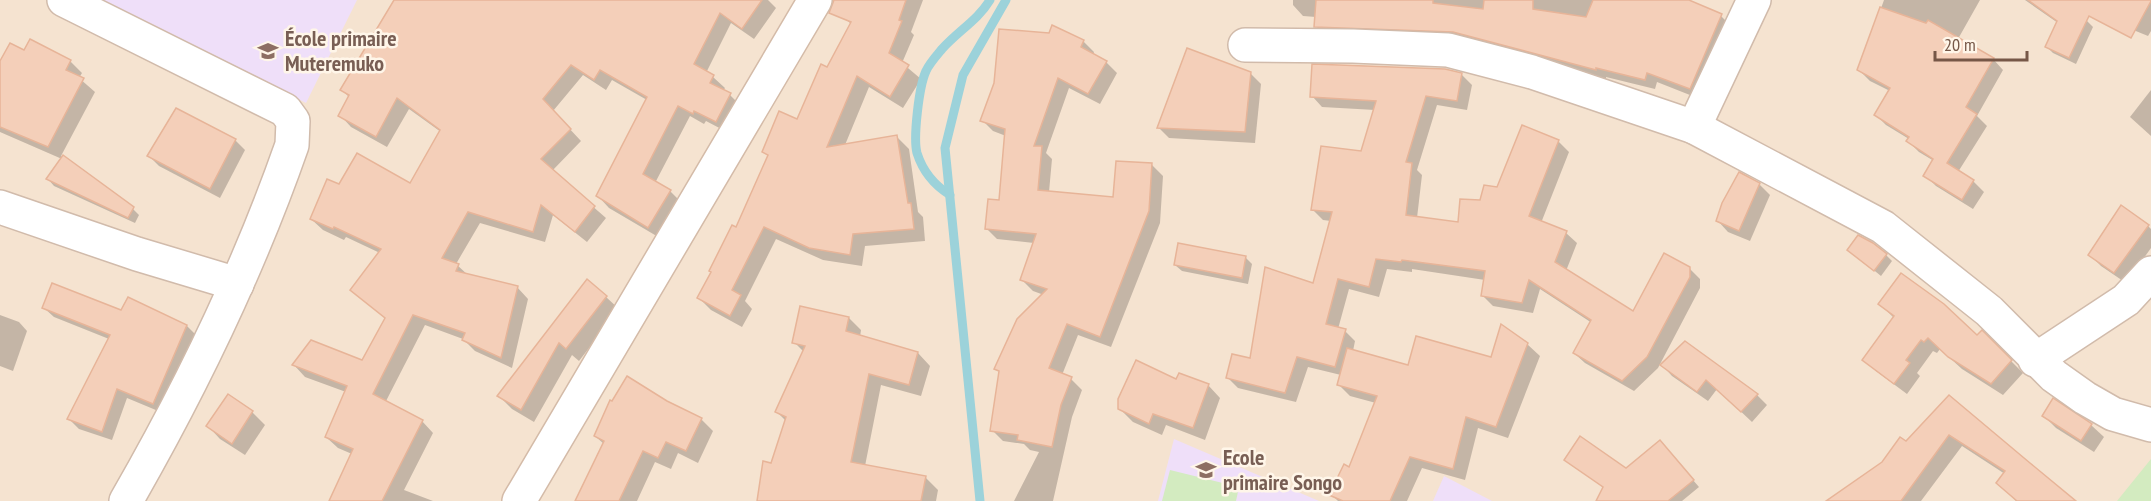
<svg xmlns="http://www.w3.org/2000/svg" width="2151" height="501" viewBox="0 0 2151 501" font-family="'PT Sans Narrow',sans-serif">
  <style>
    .residential { fill: #f5e3d0 }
    .education { fill: #efdff9 }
    .green { fill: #d3ebc0 }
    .shadow { fill: #0003 }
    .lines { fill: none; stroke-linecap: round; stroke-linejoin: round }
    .stream { stroke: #9cd2da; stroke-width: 9 }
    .building { fill: #f4cfb9; stroke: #e7b498; stroke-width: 1.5 }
    .street-casing { stroke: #d1bbab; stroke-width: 36 }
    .secondary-casing { stroke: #d4bba8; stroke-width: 36 }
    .street { stroke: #fff; stroke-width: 33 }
    .secondary { stroke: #fff; stroke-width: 33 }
    .labels { text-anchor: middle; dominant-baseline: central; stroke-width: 5; stroke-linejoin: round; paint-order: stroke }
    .education-label { font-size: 22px; font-weight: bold; fill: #785e54; stroke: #fff6e9; text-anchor: start }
  </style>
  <rect width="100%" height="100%" fill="#fdf2e2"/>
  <rect class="residential" x="0" y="0" width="2151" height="501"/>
  <g class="education">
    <polygon points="102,0 357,0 306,103"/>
    <polygon points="1174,439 1319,501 1158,501"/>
    <polygon points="1444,476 1492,501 1433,501"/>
  </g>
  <g class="green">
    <polygon points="2151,459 2151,501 2117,501"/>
    <polygon points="1170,470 1239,487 1236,501 1162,501"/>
  </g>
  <g class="shadow">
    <polygon points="396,0 768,0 776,8 754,39 731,23 706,73 713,77 725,88 723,91 730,95 741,106 727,132 706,121 704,124 690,116 655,183 670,191 681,202 660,238 609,208 598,196 647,100 612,80 606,90 583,75 553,111 581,141 552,171 606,218 587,242 553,215 545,242 480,223 456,264 469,276 517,287 528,299 512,368 475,351 463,339 425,325 385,403 422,421 433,433 404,490 433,501 330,501 352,454 338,448 326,437 346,392 305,377 294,365 363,362 386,319 352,290 380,253 346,237 344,240 323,230 311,219 340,186 410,185 441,132 409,109 387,147 351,127 340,115 350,98 342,90"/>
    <polygon points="854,0 923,0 911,32 914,35 902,63 921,79 903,108 869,87 845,145 897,137 909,149 918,212 923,217 925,241 865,246 862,266 823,260 776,239 745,301 752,309 742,327 711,310 699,298 737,229 769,157 764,152 798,121 851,24 846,19"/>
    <polygon points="1293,0 1686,0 1721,16 1731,26 1700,99 1657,82 1655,89 1606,77 1606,79 1464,42 1326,37 1316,26 1316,17 1303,16 1293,5"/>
    <polygon points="1884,0 1980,0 1958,39 1993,59 2003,70 1977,116 1987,126 1958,172 1973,181 1984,192 1973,209 1936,186 1925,175 1934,161 1919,152 1908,141 1909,139 1886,125 1876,115 1890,91 1870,81 1859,70"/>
    <polygon points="2025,0 2151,0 2151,31 2148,36 2070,4 2093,27 2076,64 2053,53 2047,47 2058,23"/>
    <polygon points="1083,41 1094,52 1093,55 1106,62 1117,73 1100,104 1069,88 1046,153 1052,159 1049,192 1115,199 1152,165 1163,176 1160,223 1111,347 1078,335 1062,375 1071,379 1082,390 1072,417 1053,501 1014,501 1039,452 1030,450 1024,444 1003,441 992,430 1001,374 996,368 1044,295 1033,291 1022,280 1034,243 997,239 986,228 1001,202 1006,136 993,131 982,120"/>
    <polygon points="25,52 70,61 82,73 79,78 95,92 61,156 133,209 139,215 135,223 54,186 48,179 62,159 0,132 0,64"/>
    <polygon points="1250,73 1261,84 1255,143 1169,138 1158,127"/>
    <polygon points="1461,74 1472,85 1467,110 1437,105 1417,170 1422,175 1417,218 1460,223 1481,202 1498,189 1522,127 1558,141 1569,152 1541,223 1566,233 1577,243 1566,271 1633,313 1689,268 1700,279 1700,288 1658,368 1634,391 1585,363 1574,353 1592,323 1540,289 1533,313 1493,306 1483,296 1485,280 1412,269 1412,272 1387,269 1379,297 1349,289 1338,329 1345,331 1355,341 1353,351 1409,367 1492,358 1527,344 1540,356 1508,438 1478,428 1465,480 1422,468 1407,501 1338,501 1331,494 1350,469 1376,403 1350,396 1338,384 1341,375 1308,367 1296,402 1238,388 1227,377 1251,360 1314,285 1331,221 1323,220 1312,209 1362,153 1375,110 1322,107 1312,96"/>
    <polygon points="2151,90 2151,136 2130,117"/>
    <polygon points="177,110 235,140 245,150 220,198 159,166 149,156"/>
    <polygon points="1759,184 1770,195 1750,241 1728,232 1718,221"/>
    <polygon points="2148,226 2151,229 2151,248 2126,283 2101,266 2090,255"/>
    <polygon points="1849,250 1886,255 1892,261 1881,276"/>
    <polygon points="1245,257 1252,264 1248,284 1182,271 1175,265"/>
    <polygon points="606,297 619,309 579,361 572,355 534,422 512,409 499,396"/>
    <polygon points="1880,304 1977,337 1982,332 2023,373 2003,395 1962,369 1940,349 1937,353 1933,351 1917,373 1920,376 1907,394 1876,371 1864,360 1894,318"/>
    <polygon points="44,308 187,326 197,336 163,413 127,398 112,440 79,429 69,419 109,339 54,317"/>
    <polygon points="0,315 19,322 27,331 13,371 0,366"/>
    <polygon points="849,318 861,330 860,337 918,353 930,366 921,396 881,385 865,466 925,477 938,490 936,501 758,501 786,421 777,412 804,352 794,342"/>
    <polygon points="1662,365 1757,395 1767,405 1752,422 1717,389 1708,401 1672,376"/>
    <polygon points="1177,381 1208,385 1220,398 1205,440 1166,425 1162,435 1133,422 1120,409"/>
    <polygon points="228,396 252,412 265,425 245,455 220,439 208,426"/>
    <polygon points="1949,397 2074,501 2016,501 1998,483 2005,474 1962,446 1921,501 1829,501 1883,463 1907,443"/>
    <polygon points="666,402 701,419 713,431 698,463 678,453 671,469 655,462 637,501 587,501 604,444 595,436"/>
    <polygon points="2044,416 2091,425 2104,437 2094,452 2056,428"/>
    <polygon points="1666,449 1699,487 1682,501 1598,501 1604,488 1566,460 1626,470"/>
  </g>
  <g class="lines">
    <g class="stream">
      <path d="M950,195C934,185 923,172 917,153C913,138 919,86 926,71C929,64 937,55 942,49C958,31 978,20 990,0"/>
      <polyline points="980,501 945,148 963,75 1006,0"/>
    </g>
  </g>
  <g class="building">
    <polygon points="394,0 762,0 742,29 720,13 694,64 714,75 710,83 731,93 716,122 694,111 693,114 678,106 643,174 671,190 648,228 596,196 647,97 600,70 594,80 571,65 543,99 571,129 541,159 595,206 575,232 541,205 533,232 468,212 442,258 459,264 456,271 518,286 501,358 462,340 465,333 413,315 373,394 423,420 382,501 329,501 353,449 325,437 347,386 292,365 311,340 362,360 385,318 350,290 381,249 334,227 333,229 310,219 327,179 339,184 357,153 410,183 440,130 397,98 376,137 338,116 349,95 340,90"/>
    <polygon points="834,0 906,0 899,20 902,21 889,53 909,65 890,97 857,76 827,147 897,135 908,203 911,203 914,229 853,234 850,255 809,248 764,227 732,290 741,295 730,316 697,298 711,272 709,271 732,225 736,227 768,155 762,152 779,111 797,119 821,64 827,67 851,22 829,13"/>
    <polygon points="1316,0 1433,0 1433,3 1483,9 1484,0 1533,0 1533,9 1586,17 1593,0 1689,0 1722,14 1690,89 1647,73 1645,80 1596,68 1596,70 1453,32 1314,27"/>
    <polygon points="2028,0 2151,0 2151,1 2131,38 2089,16 2069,58 2045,47 2057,21"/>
    <polygon points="1880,7 1926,23 1928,20 1994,58 1966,107 1977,114 1947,163 1974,180 1962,200 1923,176 1933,159 1906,141 1909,137 1874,115 1890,88 1857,70"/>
    <polygon points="1052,25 1084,40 1081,47 1107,61 1088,94 1058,78 1034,146 1042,146 1038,190 1113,197 1116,161 1152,163 1149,211 1100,337 1067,324 1049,368 1072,377 1061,405 1052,447 1017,440 1018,435 990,431 999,371 994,369 1017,319 1047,289 1020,280 1036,234 985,229 988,199 999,200 1005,129 980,121 994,83 999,29 1049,33"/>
    <polygon points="30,39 71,60 66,70 84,78 48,147 0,127 0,61 10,43 24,50"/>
    <polygon points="1187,48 1251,72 1245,132 1157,128"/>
    <polygon points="1312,64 1445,69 1462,73 1457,101 1426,96 1406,162 1412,163 1406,215 1458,222 1460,199 1480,200 1484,185 1497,187 1522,125 1559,140 1529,216 1567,231 1555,262 1633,311 1664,253 1690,267 1690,277 1647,357 1622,381 1573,353 1591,320 1529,280 1522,303 1481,296 1485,271 1402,260 1401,262 1376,259 1369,287 1338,279 1326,324 1346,329 1335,367 1297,357 1285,393 1226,378 1232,354 1250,358 1265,267 1313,283 1332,212 1311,210 1321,146 1361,151 1376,101 1310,97"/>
    <polygon points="176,108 236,139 210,189 147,156"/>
    <polygon points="63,155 134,207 128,218 46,179"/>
    <polygon points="1739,172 1760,183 1739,231 1716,221 1722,203"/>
    <polygon points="2121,205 2149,225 2114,273 2088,255"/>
    <polygon points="1858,235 1873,243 1887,254 1874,271 1847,250"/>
    <polygon points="1178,243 1246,256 1242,278 1174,265"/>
    <polygon points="1901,273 1944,304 1977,335 1982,330 2012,360 1991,384 1948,357 1928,338 1924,342 1921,340 1906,360 1910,363 1894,384 1862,360 1894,316 1878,304"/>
    <polygon points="587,279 607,296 566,349 559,343 521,410 497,396"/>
    <polygon points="52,283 121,310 128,297 187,325 153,404 117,389 102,432 67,419 110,335 42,308"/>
    <polygon points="800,306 849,317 846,331 918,352 909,385 869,374 851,462 926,476 921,501 757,501 763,461 771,463 786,417 775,412 805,346 792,343"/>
    <polygon points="1501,324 1528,343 1496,427 1466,417 1453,469 1410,457 1390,501 1343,501 1329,495 1344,464 1349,467 1377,396 1337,385 1347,348 1408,365 1416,336 1491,357"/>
    <polygon points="1685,341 1758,394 1741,412 1706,380 1697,392 1660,365"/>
    <polygon points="1136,360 1176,379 1179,373 1209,384 1193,428 1153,414 1149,424 1118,409 1118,399"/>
    <polygon points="627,376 667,401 702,418 686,451 666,442 658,458 643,451 619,501 575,501 604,441 594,436 610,400 612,401"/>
    <polygon points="228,394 253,411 232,444 206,426"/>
    <polygon points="1949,395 2030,463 2076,501 2017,501 1996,483 2005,471 1949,435 1901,501 1826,501 1882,462 1900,437 1906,441"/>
    <polygon points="2053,398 2092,424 2081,441 2042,416"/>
    <polygon points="1580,436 1626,468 1660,440 1694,480 1668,501 1596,501 1603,487 1564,460"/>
  </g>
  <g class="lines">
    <g class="street-casing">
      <g id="street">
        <path d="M64,0L285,110L293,121L292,145C249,268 191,388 126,501"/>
        <polyline points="1245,45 1353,46 1448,50 1532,72 1694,127 1883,227 1989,311 2054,376 2085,398 2113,414 2151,425"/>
        <polyline points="1694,127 1754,0"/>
        <polyline points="0,207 137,254 237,284"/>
        <polyline points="2035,360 2126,300 2151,273"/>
      </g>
    </g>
    <g class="secondary-casing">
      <polyline id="secondary" points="519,501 815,0"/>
    </g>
    <use href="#street" class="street"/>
    <use href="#secondary" class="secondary"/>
  </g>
  <defs>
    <g id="school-bare" transform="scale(1.62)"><path d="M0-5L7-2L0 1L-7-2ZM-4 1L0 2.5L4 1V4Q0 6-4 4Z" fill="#8d6e63" stroke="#fff6e9" stroke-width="2.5" paint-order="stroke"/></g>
  </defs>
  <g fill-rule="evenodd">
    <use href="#school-bare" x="268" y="51"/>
    <use href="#school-bare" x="1206" y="470"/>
  </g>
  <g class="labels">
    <g class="education-label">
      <text x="285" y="38">École primaire<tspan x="285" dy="25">Muteremuko</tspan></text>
      <text x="1223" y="457">Ecole<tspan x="1223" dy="25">primaire Songo</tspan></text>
    </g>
  </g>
  <path d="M1935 51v9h92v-9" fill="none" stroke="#765747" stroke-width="3"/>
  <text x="1944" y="51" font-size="18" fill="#765747" stroke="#fff6e9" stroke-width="4.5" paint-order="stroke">20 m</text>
</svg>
